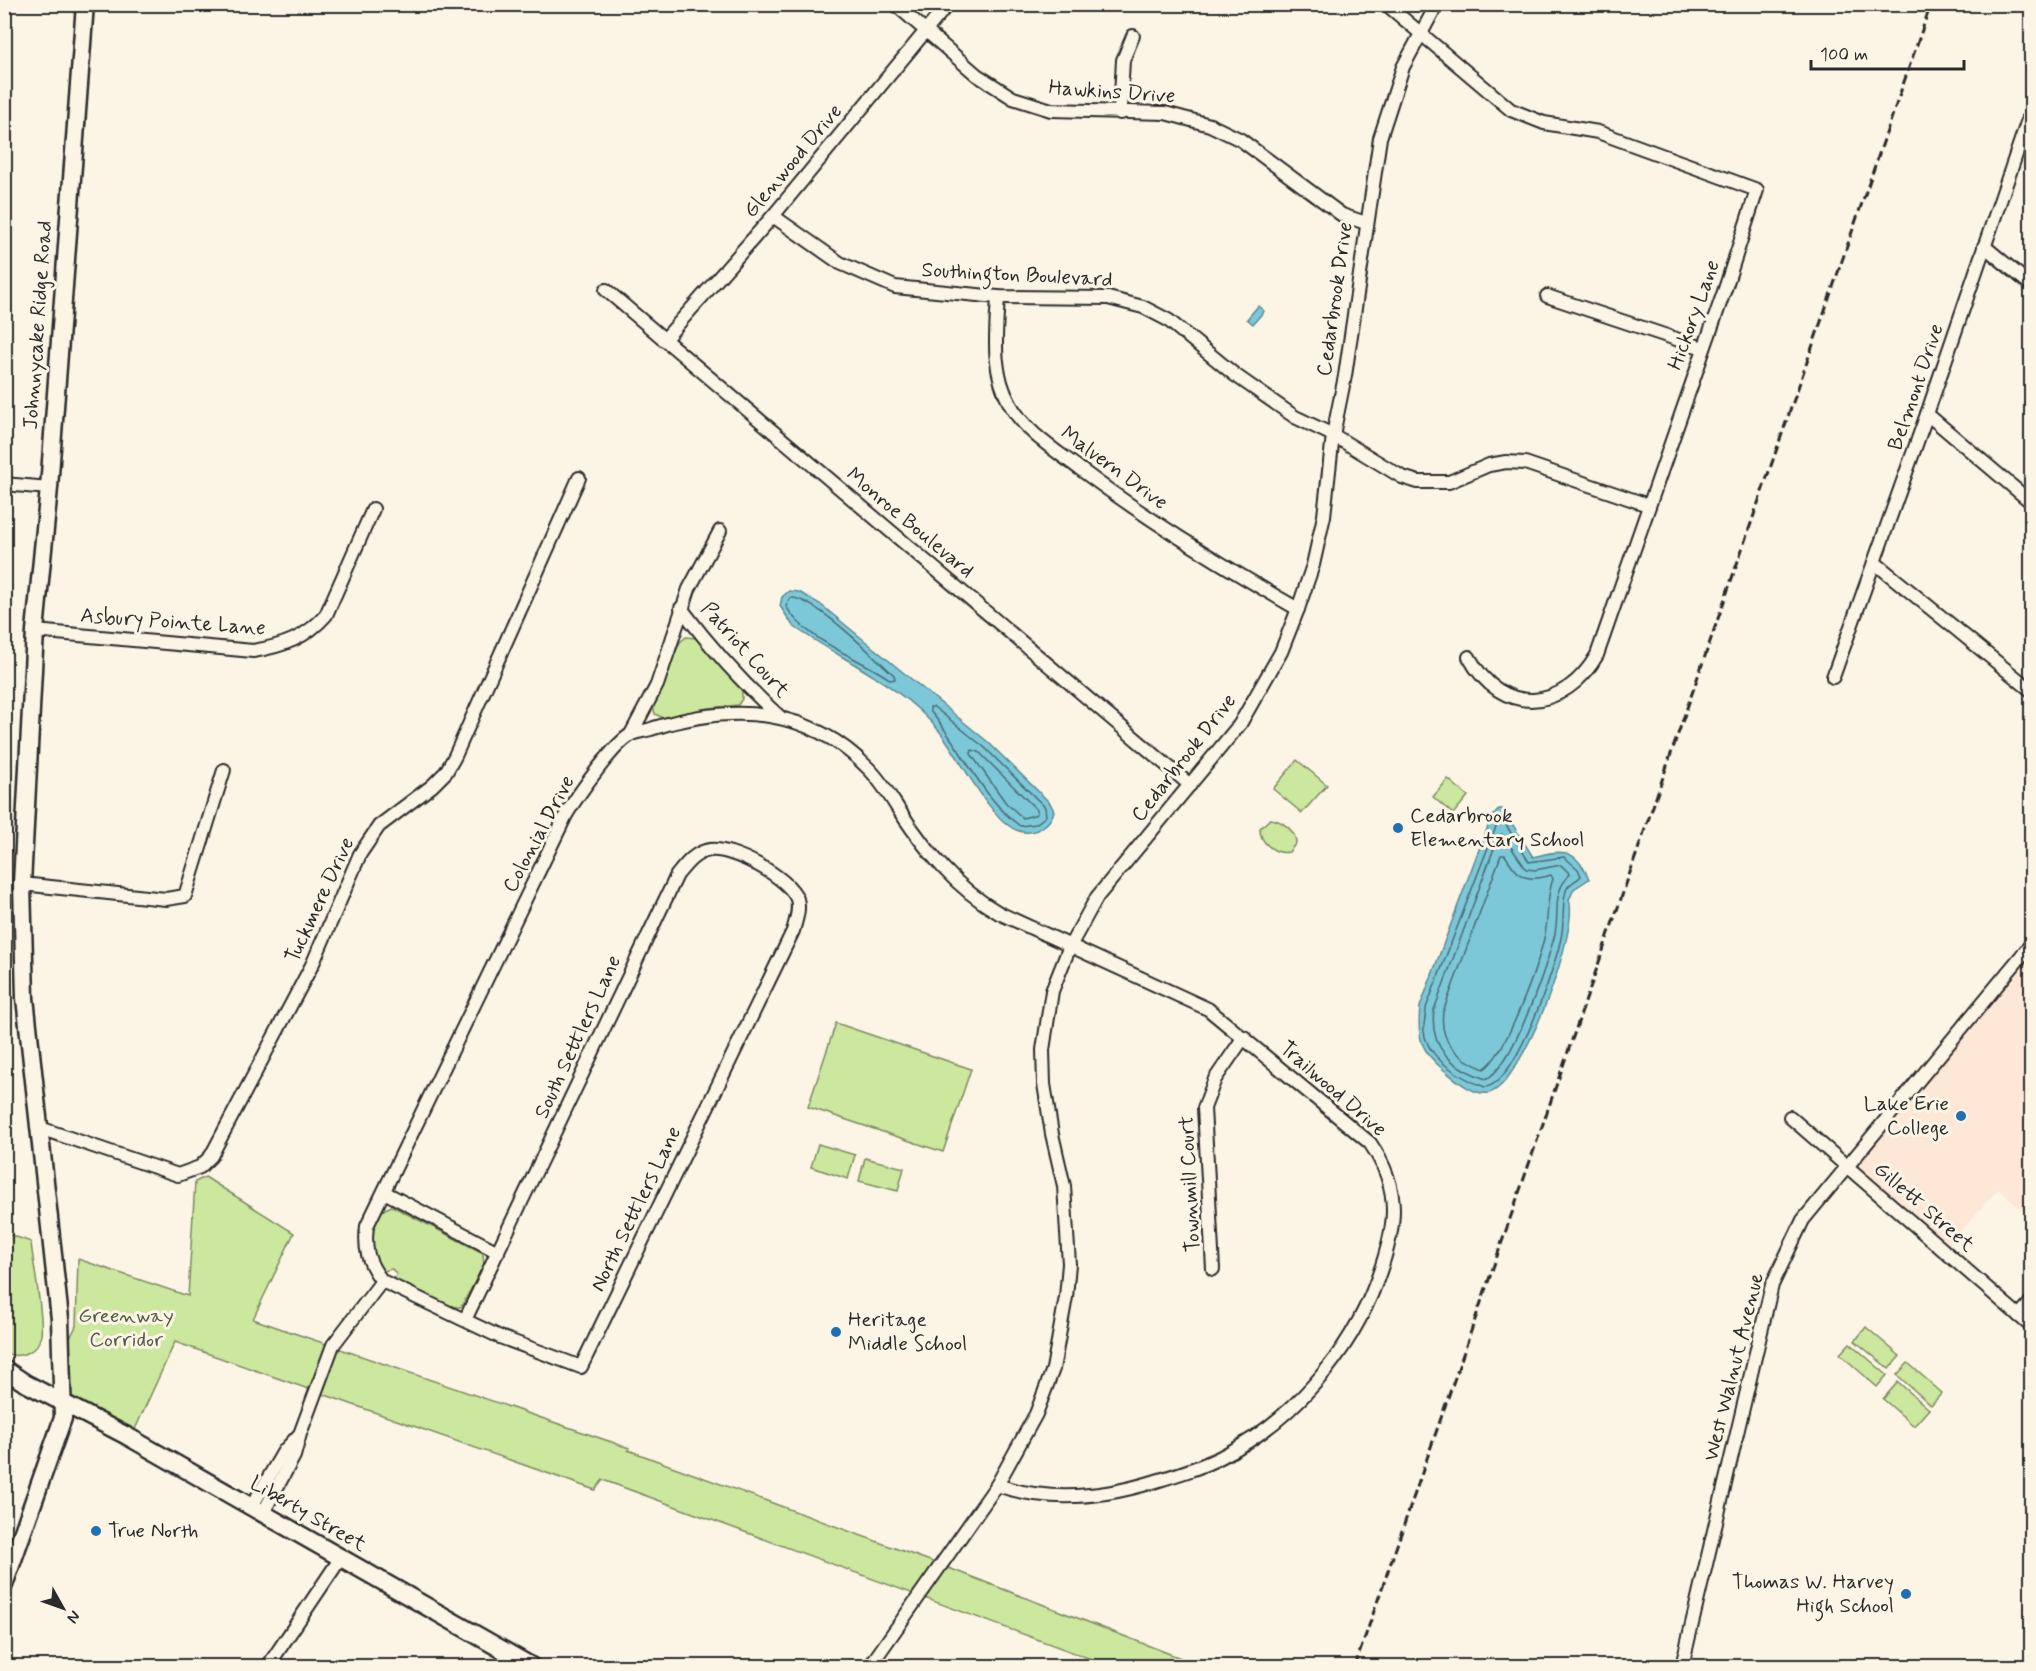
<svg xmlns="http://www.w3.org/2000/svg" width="2036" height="1671" viewBox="0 0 2036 1671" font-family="Mynerve,sans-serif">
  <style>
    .built { fill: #fde7d6 }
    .green { fill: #cce79e; stroke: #7c8964; stroke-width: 1.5 }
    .water { fill: #7bc8d9; stroke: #5b8993; stroke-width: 1.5 }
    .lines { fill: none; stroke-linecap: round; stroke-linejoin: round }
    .shore { stroke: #4b6a71; stroke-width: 1.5 }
    .street-casing { stroke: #2b2b2b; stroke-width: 16 }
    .secondary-casing { stroke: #2b2b2b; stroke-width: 21 }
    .street { stroke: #fcf5e5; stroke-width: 12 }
    .secondary { stroke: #fcf5e5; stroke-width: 16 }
    .rail { stroke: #2b2b2b; stroke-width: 3; stroke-dasharray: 9 4.5; stroke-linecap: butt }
    .poi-dot { fill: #1f6fb2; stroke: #fcf5e5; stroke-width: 2 }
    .labels { text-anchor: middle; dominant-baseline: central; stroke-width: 6; stroke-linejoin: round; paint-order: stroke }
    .street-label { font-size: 21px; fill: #2b2b2b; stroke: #fcf5e5 }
    .poi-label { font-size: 21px; fill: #2b2b2b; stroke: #fcf5e5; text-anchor: start }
    .park-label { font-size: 21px; fill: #535a48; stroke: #fcf5e5 }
  </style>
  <rect width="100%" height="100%" fill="#fcf5e5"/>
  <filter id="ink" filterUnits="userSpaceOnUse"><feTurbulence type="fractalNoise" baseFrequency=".0167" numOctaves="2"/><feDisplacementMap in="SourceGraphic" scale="12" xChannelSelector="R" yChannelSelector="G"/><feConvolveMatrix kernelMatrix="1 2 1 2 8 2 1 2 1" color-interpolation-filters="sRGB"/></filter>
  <g filter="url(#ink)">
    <polygon class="built" points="2031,943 2031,1208 2026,1213 1998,1189 1944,1250 1847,1167"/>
    <g class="green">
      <polygon points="686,637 696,638 742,689 742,699 738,705 701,709 665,719 655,714 653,705 655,699 680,642"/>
      <polygon points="1297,760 1327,785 1302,813 1273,789"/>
      <polygon points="1448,779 1468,796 1453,814 1433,797"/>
      <path d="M1270,819C1282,820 1296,831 1296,843L1289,852C1275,855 1259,842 1260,828Z"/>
      <polygon points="836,1023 971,1069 943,1152 808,1107"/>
      <polygon points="818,1144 855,1155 848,1179 811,1167"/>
      <polygon points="865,1158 904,1168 898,1191 859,1181"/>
      <polygon points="205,1177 294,1233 253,1319 629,1448 628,1450 941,1565 1201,1666 1110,1666 603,1480 595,1490 175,1342 131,1438 72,1402 57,1364 76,1326 78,1259 188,1296 195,1182"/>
      <path d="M392,1206L483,1253L484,1265L461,1307H451L395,1280L396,1274L392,1269L383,1271C369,1254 365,1214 392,1206Z"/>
      <path d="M5,1233L31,1242C33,1266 44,1315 41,1335C38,1353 19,1359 5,1353Z"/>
      <polygon points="1866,1327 1900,1356 1889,1369 1855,1341"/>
      <polygon points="1850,1343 1887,1375 1877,1387 1840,1354"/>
      <polygon points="1908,1363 1942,1393 1931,1405 1897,1375"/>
      <polygon points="1898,1382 1929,1409 1914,1426 1883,1399"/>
    </g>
    <g class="water">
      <polygon points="1258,306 1264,311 1253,324 1247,319"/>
      <path d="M789,591L799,592L820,604L988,742L1050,803L1054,811C1051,825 1033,836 1019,831C991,823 959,755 940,732C901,684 843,661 793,626L780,606L782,597Z"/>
      <path d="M1499,809H1503L1533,857C1562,849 1576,848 1589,879L1574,889L1569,900C1580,929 1522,1086 1489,1093C1474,1096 1456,1080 1445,1071C1420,1051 1417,1037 1420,1007L1476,857L1491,819Z"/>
    </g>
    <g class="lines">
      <g class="shore">
        <path d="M790,598C813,595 875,658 894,675L895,679L891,680C860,658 804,640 786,606Z"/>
        <path d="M930,707H934L984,747L1045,807L1046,816L1036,824L1020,826C981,798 962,747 930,711Z"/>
        <polygon points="972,750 979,752 1037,810 1037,814 1023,818 1006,803 971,754"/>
        <path d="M1499,819L1503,820L1529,862L1564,857L1578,869L1581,876C1577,881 1571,882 1567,888C1561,901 1565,923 1561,938C1555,967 1516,1085 1485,1087C1461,1078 1428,1059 1424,1032C1423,1024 1426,1015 1426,1008Z"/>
        <path d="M1502,834L1526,869L1535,870L1561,865L1570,874C1550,896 1561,912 1554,938C1545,969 1513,1067 1486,1079C1451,1067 1429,1048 1434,1010L1499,835Z"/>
        <path d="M1501,855H1505C1519,877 1524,883 1551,875L1553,879C1546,897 1549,914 1545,934C1539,962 1507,1054 1484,1069C1457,1058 1439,1042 1443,1012Z"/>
      </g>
      <g class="street-casing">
        <g id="street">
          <polyline points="895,4 977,75 1013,98 1051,110 1165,113 1210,125 1241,140 1342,215 1366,223"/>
          <path d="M1386,4L1511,110L1544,123L1598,132L1757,190L1726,286L1597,655C1565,711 1502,718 1469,657"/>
          <polyline points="1120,113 1123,60 1133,36"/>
          <polyline points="773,216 840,263 895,287 998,297 1108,298 1143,307 1168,320 1235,375 1295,417 1333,435 1402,477 1418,482 1449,482 1489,465 1506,462 1525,463 1648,505"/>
          <polyline points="1984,246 2032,286"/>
          <polyline points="606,290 1190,785"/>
          <polyline points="1547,296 1703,348"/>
          <path d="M998,297C996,334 991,370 1010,404C1025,432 1055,450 1080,469C1149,521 1223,566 1298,609"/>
          <polyline points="664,340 773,216 948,4"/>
          <polyline points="1927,414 2032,503"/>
          <polyline points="4,484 49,488"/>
          <polyline points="1874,562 2032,691"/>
          <path d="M681,608C711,648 743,684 781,718"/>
          <path d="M35,631L253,651C283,646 306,638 326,615L373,509"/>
          <polyline points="1833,677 1927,414 2032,108"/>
          <polyline points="631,734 657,685 689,589 720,531"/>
          <polyline points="22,884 166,899 185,896 224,770"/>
          <polyline points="1790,1117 2032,1327"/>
          <polyline points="37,1127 178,1175 200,1167 211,1156 313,963 360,854 379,826 432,786 446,772 455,756 579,478"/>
          <polyline points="384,1192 498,1252"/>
          <polyline points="1213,1269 1204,1108 1215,1079 1244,1037"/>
          <polyline points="2019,1316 2032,1301"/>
          <path d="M465,1320L677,875C686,864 695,852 710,850C732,847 789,877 797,899C800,909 796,920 793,931L581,1367L500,1337L382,1281C368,1263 364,1249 367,1226L566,815C577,796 614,743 632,734C638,731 647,731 654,728C732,704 808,706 869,769C882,782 891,798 901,813C928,853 956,888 999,913L1208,1009L1370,1143C1403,1191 1396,1228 1377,1280C1350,1354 1292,1421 1221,1457C1200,1468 1176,1475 1153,1482C1101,1498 1049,1503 997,1485L870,1666"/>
          <polyline points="997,1485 1036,1414 1053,1369 1066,1297 1069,1264 1064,1186 1052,1134 1044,1084 1043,1050 1052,991 1070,946 1097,897 1240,724 1281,652 1298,609 1313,565 1324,516 1333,435 1345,376 1380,138 1403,67 1437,4"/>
          <polyline points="252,1506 284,1451 299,1435"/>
          <polyline points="263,1513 294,1456 300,1434 333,1345 382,1281"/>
          <polyline points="268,1666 340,1559"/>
          <polyline points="1682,1666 1772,1285 1803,1220 2032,943"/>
        </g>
      </g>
      <g class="secondary-casing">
        <g id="secondary">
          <polyline points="4,1369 25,1383 127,1436 531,1666"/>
          <polyline points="4,1585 63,1418 60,1319 25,998 22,884 35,631 49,488 85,4"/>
        </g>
      </g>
      <use href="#street" class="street"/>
      <use href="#secondary" class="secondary"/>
      <polyline class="rail" points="1355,1666 1931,4"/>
    </g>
  </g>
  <g class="poi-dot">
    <circle cx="1398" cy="828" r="6"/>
    <circle cx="1961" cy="1116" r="6"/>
    <circle cx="836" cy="1332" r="6"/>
    <circle cx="96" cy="1531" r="6"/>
    <circle cx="1906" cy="1594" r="6"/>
  </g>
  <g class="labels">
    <g class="street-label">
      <text transform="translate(1112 92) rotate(4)">Hawkins Drive</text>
      <text transform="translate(793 161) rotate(-50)">Glenwood Drive</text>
      <text transform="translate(1017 275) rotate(3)">Southington Boulevard</text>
      <text transform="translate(1335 299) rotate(-82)">Cedarbrook Drive</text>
      <text transform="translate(1694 315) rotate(-70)">Hickory Lane</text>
      <text transform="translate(38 325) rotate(-86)">Johnnycake Ridge Road</text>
      <text transform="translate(1916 387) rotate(-71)">Belmont Drive</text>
      <text transform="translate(1114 468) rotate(36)">Malvern Drive</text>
      <text transform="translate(910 523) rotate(40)">Monroe Boulevard</text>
      <text transform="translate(173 622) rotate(4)">Asbury Pointe Lane</text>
      <text transform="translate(745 650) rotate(48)">Patriot Court</text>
      <text transform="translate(1184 758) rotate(-52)">Cedarbrook Drive</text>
      <text transform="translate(539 834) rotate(-62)">Colonial Drive</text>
      <text transform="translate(320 900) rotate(-65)">Tuckmere Drive</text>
      <text transform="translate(578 1037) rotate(-65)">South Settlers Lane</text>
      <text transform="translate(1333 1089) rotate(41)">Trailwood Drive</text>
      <text transform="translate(1190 1184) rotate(-93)">Townmill Court</text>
      <text transform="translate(1924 1207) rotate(41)">Gillett Street</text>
      <text transform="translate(636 1209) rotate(-64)">North Settlers Lane</text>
      <text transform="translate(1734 1367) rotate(-76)">West Walnut Avenue</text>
      <text transform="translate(308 1514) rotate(30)">Liberty Street</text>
    </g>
    <g class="poi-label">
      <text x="1410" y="816">Cedarbrook<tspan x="1410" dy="24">Elementary School</tspan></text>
      <text x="1949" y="1104" text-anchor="end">Lake Erie<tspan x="1949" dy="24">College</tspan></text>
      <text x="848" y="1320">Heritage<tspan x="848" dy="24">Middle School</tspan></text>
      <text x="108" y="1531">True North</text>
      <text x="1894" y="1582" text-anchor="end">Thomas W. Harvey<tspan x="1894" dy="24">High School</tspan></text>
    </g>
    <g class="park-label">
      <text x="126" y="1316">Greenway<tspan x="126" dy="24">Corridor</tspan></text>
    </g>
  </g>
  <rect width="2036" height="1671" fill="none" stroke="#fcf5e5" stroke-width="24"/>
  <rect x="12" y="12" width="2012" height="1647" fill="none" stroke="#2b2b2b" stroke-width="2" filter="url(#ink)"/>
  <g transform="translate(63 1608) rotate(130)" stroke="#fcf5e5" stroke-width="4.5" paint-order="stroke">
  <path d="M0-4.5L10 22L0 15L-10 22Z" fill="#2b2b2b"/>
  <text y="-9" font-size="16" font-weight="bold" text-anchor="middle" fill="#2b2b2b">N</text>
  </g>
  <path d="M1811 60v9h153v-9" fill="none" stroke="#2b2b2b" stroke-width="3"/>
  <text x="1820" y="60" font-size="18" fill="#2b2b2b" stroke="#fcf5e5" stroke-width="4.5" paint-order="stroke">100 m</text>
</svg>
